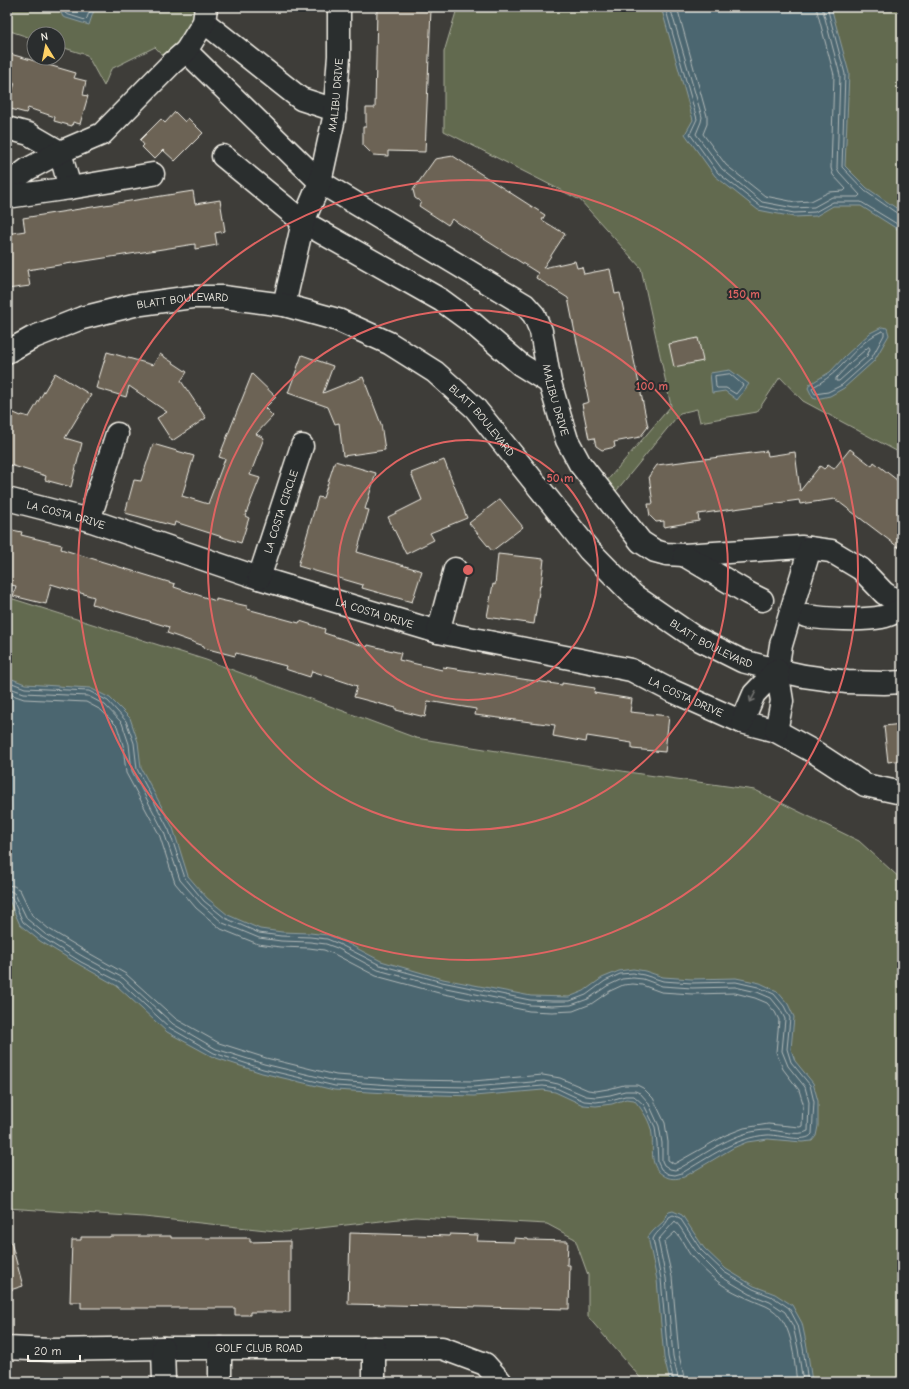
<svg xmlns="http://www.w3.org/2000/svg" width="909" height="1389" viewBox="0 0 909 1389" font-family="'Comic Neue',sans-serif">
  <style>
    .green { fill: #626a50; stroke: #abae9c }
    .water { fill: #4c6670; stroke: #8f9ea0 }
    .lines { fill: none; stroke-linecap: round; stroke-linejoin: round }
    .shore { stroke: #b1b9b8; stroke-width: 1 }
    .building { fill: #6c6354; stroke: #f4f1e8 }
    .minor-casing { stroke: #f4f1e8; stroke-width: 25 }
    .minor { stroke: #2a2d2e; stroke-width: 22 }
    .oneway { stroke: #71726f }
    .ring { fill: none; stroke: #df6462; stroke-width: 2 }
    .labels { text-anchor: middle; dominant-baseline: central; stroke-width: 4; stroke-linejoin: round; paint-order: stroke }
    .street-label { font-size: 11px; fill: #f4f1e8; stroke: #2a2d2e }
    .centre { fill: #df6462; stroke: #2a2d2e; stroke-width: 2 }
    .ring-label { font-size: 12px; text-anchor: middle; font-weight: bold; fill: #df6462; stroke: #2a2d2e; stroke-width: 4; stroke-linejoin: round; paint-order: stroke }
  </style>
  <rect width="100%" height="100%" fill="#3e3d39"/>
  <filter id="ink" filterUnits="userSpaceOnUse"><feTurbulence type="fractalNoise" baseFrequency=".025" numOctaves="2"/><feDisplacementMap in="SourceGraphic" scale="8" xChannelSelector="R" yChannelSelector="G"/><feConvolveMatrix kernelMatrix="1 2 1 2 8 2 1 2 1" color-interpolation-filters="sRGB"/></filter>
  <g filter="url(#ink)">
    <g class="green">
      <polygon points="7,7 206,7 171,64 155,47 111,69 104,86 87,55 58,46 58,34 34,34 34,39 7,30"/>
      <polygon points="454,7 902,7 902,454 803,401 780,377 757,412 700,422 697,409 680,413 608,501 599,490 671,406 641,268 580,200 444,131 444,52 456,12"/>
      <polygon points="7,597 206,660 416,738 641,774 755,790 859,841 902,880 902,1382 644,1382 588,1317 588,1275 575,1239 547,1224 416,1217 285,1232 144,1217 7,1208"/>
    </g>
    <g class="water">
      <polygon points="58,7 95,7 89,25 63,17"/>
      <polygon points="661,7 831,7 849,73 845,166 867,188 902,212 902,232 861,206 833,206 816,216 794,217 758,210 715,176 685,134 693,120"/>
      <polygon points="882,327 887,328 889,335 874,361 844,388 830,396 816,399 813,398 808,388 810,384 830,372 845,356 870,333"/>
      <polygon points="730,370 749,384 737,400 725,391 712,393 710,373"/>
      <path d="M7,677L25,684L90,688L110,698L130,718L138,742L141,768L173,828L188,876L207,898L228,915L260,929L282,932L310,933L328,935L341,940L381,961L443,979L531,996L569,997L584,991L602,978L619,971L633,969L645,971L663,977L692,979L736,978L760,983L777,991L788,1004L794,1017L791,1049L795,1061L813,1083L818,1101V1126L816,1136L812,1141L802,1142L768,1139L747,1142L733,1148L684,1177C676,1179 670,1180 663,1175C647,1165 655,1145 651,1129C648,1118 641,1108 634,1100L626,1099L612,1104L596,1106L583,1105L555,1092L543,1090L474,1096L405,1094L334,1090L262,1073L213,1057L167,1032L117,986L80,965L40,941L20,925L9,900L7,890Z"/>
      <polygon points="673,1211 682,1215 704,1248 726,1269 754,1286 775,1294 792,1305 802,1323 807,1347 812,1382 670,1382 664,1358 657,1280 648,1237 653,1231 664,1221 666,1215 669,1212"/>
    </g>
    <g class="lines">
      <g class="shore">
        <polyline points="62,7 66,14 85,20 87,18 91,7"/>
        <polyline points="665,7 697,119 690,134 718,173 760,206 794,213 815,212 833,202 861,202 902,227"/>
        <polyline points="670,7 702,117 701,122 696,134 722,169 762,202 794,208 814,207 832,197 858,197 860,195 839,172 837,168 840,75 822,7"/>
        <polyline points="677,7 707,116 707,124 703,134 726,165 765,196 795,202 811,201 829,192 844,191 846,189 833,175 831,168 834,75 816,7"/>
        <polyline points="827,7 845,74 842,167 865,191 898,214 902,215"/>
        <path d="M882,331L884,332V335L871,359L842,385L828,392L815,394L812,389L813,387C822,382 831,376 839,368C852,355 864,339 882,331Z"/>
        <polygon points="869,347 870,349 867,356 839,381 836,381 836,378 851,362"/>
        <polygon points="730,374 743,385 736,394 726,388 717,388 716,387 715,376"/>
        <path d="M7,681L25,688L89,691L108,701L126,721L134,743L137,769L169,830L185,878L204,901L225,918L259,933L281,936L310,937L327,939L339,944L380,965L442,982L530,1000L552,1001H570L586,995L605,981L620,974L633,973L644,975L663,981L692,983L736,982L758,987L774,994L784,1006L790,1018L787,1049L791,1062L810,1085L814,1102L812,1134C805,1144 778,1134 767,1135C736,1137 708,1158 682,1173L675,1175L668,1174L661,1169L658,1163L657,1143L655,1127L644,1105L634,1096H625L611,1100L596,1102L584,1101L556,1088L543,1086L473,1092L406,1090L335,1086L263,1069L214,1053L170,1028L120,982L81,962L43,938L23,922L12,898L7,896"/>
        <path d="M7,687L24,693L88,696L105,705L122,723L129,744L132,771L164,832L180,880L201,904L223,923L259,938L281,941L310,942L326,944L337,948L378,970L441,987L530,1005L552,1006L571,1005L588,999L607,986L622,979L633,978L643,979L662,986L692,988L735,987L757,992L771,998L780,1009L785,1019L782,1051L788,1066L805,1087L809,1102L808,1131C798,1137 779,1130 768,1130C736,1130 707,1153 680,1168L675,1170L670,1169L664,1165L662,1161V1143L659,1126L648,1102L640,1093L635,1091H625L610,1095L596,1097L586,1096L558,1084L544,1081L473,1087L406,1086L335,1081L264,1064L216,1049L173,1024L123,978L84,957L45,934L27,919L15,894L11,891H7"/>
        <polyline points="7,693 24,699 86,702 101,710 117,726 123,745 126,773 159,834 175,883 196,908 221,929 258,944 280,947 309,948 324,950 334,954 376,976 439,993 529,1011 552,1012 573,1011 591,1004 610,991 623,985 633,984 642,985 661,992 692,994 735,993 755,998 767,1003 775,1012 779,1020 776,1052 783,1069 799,1090 803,1103 802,1126 800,1127 768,1124 744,1128 726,1135 674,1164 668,1160 668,1142 665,1123 653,1098 643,1088 637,1085 624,1085 608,1089 596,1091 588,1090 560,1078 543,1075 473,1081 406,1080 336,1075 266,1058 219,1043 176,1019 126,974 87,952 49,929 32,915 20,890 14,886 7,885"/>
        <path d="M674,1382L668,1357L661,1279L653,1239C657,1230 666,1227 669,1217L673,1215L680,1218L701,1250L724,1272L753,1289L773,1297L789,1308L798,1325L803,1348L808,1382"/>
        <polyline points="679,1382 673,1356 666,1278 658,1240 675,1221 680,1227 697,1253 720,1276 750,1294 770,1302 785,1312 793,1326 798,1349 803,1382"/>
        <path d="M685,1382L679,1355L672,1277L664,1242L675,1232C682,1238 686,1250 692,1257C699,1265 708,1274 717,1281C731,1292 749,1299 766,1306C794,1319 793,1356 797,1382"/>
      </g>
    </g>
    <g class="building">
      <polygon points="377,7 426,7 426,8 431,9 425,152 388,151 388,156 373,155 363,145 363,127 366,127 366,108 375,108"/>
      <polygon points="7,53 76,73 74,78 86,81 83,95 88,96 80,124 73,122 72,126 54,121 55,117 28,108 26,113 7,108 15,83 7,81"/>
      <polygon points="175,112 185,122 188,118 203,133 175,161 163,150 154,159 142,147 144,145 140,140 161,119 165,123"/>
      <polygon points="453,156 545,215 542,220 565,234 543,268 575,261 577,268 582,267 584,274 610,269 615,294 620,293 648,427 640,437 614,442 615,447 602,450 596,446 594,438 589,439 582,404 589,402 568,298 536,278 538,273 452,219 448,225 419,206 421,202 415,198 413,190 435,159"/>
      <polygon points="193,191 195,204 220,200 225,231 215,233 217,245 195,249 195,244 27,270 30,286 7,289 7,234 25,231 23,218"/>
      <polygon points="698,338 703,361 674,367 669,344"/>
      <polygon points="107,352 153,365 160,354 187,372 181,381 206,418 172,441 157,418 167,412 129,386 126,397 96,388"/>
      <polygon points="302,355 333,366 323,393 363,377 381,424 385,450 343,456 339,423 335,424 328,407 288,393"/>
      <polygon points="55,373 91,395 65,438 82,443 71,487 45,480 46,476 7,464 7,410 21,416 22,415 29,417"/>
      <polygon points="252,374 276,397 265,408 273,416 256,434 264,438 250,475 260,478 245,516 249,518 241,543 175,522 174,526 125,513 134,480 141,481 153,444 194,456 182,496 208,504 225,459 219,457"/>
      <polygon points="850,449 872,466 874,462 902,484 902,550 835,499 800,504 799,500 698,514 699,521 664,527 664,521 656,522 650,516 648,504 653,504 649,476 657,465 767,451 768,456 795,452 800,491 820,466 824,469 828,465 834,469"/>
      <polygon points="444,460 467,518 430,533 434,540 406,554 388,517 422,500 411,473"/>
      <polygon points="335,461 376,473 365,509 369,510 357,552 422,571 412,602 362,588 363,585 298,566 318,497 323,498"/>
      <polygon points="500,499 523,527 492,551 469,523"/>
      <polygon points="7,529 22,532 21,535 62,545 61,549 175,584 174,587 216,601 216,599 247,606 247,609 299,623 300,621 325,629 324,633 367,647 368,645 401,653 399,660 442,670 443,667 562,685 562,683 595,688 594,693 632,699 630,712 669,716 665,752 632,749 632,743 587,736 586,742 553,736 555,725 475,715 476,709 428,701 425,717 396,710 396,708 354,697 357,686 312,671 310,677 285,669 286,666 236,653 235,656 204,648 204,646 167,633 169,627 92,604 94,597 51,584 46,604 13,596 16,586 7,584"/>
      <polygon points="498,554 544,559 541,585 540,585 534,624 487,617 493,584 495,585"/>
      <polygon points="902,724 902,760 888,762 884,726"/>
      <polygon points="350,1233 449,1236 450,1234 478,1235 477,1241 514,1242 514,1238 528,1239 528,1240 568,1241 567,1265 570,1265 569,1309 348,1304"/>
      <polygon points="110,1236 171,1236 171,1238 250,1238 250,1242 290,1241 290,1312 250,1312 250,1315 235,1315 235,1308 81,1308 81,1302 70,1302 72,1240 81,1240 81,1237 110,1237"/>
      <polygon points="11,1242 23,1286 7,1291 7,1243"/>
    </g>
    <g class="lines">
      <g class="minor-casing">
        <g id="minor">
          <polyline points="204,22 301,99 335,110"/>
          <path id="s1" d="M186,51L320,182L525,305L534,315L541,331L550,383L560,417L567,440L580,464L641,542L655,551L666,554L684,555L801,547L831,551L861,569L884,593L902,605"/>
          <polyline points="7,128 29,134 60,152 70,188"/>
          <polyline points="223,156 303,222 441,300 471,322 521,365 550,383"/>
          <polyline points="7,185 28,169 60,152 102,134 171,64 186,51 204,22 206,7"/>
          <polyline points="7,197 70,188 153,174"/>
          <path id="s2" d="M284,305L303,222L320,182L334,118L339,56V7"/>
          <path id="s3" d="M7,352L34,337L82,318L134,305L192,297H223L284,305L338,320L389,343L435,372L475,408L589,550L633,595L694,637L742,661L777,670L804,676L847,682L884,683L902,682"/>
          <path id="s4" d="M7,499L89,520L259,578L438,632L631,670L670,690L742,722L776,731L816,753L865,785L902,793"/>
          <polyline points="89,520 117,434"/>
          <polyline points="684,555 748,593 762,600"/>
          <path id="s5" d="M259,578L302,446"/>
          <path d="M806,616C826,619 862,621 882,617C888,616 896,612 902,609"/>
          <polyline points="438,632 455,569"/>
          <polyline points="777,670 781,645 810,548"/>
          <polyline points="742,722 754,694 777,670 782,701 776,731"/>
          <path id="s6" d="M7,1348L51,1350L163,1348H442L485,1364L501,1382"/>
          <polyline points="163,1348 164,1382"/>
          <polyline points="374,1348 374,1382"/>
          <polyline points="220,1382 220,1348"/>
        </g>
      </g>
      <use href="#minor" class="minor"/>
    </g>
    <defs><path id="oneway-shaft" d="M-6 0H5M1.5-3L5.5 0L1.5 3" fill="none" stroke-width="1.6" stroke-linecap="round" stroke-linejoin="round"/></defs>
    <use class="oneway" href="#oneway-shaft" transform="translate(753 697) rotate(118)"/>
  </g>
  <g class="ring">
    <circle cx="468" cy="570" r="130"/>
    <circle cx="468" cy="570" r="260"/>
    <circle cx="468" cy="570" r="390"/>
  </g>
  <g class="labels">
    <g class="street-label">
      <text stroke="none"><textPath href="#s2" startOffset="217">MALIBU DRIVE</textPath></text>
      <text stroke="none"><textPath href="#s3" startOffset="185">BLATT BOULEVARD</textPath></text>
      <text stroke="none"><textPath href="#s1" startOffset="528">MALIBU DRIVE</textPath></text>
      <text stroke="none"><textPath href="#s3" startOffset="521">BLATT BOULEVARD</textPath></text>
      <text stroke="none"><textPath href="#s5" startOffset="70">LA COSTA CIRCLE</textPath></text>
      <text stroke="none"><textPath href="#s4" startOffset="61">LA COSTA DRIVE</textPath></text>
      <text stroke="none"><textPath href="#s4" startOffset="385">LA COSTA DRIVE</textPath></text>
      <text stroke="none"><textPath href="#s3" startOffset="845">BLATT BOULEVARD</textPath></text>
      <text stroke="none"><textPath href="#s4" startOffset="709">LA COSTA DRIVE</textPath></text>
      <text stroke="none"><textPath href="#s6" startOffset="252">GOLF CLUB ROAD</textPath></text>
    </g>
  </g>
  <circle cx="468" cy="570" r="6" class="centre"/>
  <g class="ring-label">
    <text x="744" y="298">150 m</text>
    <text x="652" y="390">100 m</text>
    <text x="560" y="482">50 m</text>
  </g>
  <rect width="909" height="1389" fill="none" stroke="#2a2d2e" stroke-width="24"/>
  <rect x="12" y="12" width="885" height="1365" fill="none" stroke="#f4f1e8" stroke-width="1.5" filter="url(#ink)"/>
  <g transform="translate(46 46) rotate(350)"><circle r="19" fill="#2a2d2e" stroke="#7b7b78"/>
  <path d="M0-3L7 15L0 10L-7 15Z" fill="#ffd166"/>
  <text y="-6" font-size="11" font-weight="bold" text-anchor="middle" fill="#f4f1e8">N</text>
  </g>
  <path d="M28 1355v6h52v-6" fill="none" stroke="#f4f1e8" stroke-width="2"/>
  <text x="34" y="1355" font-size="12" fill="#f4f1e8" stroke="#2a2d2e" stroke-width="3" paint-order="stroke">20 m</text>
</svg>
